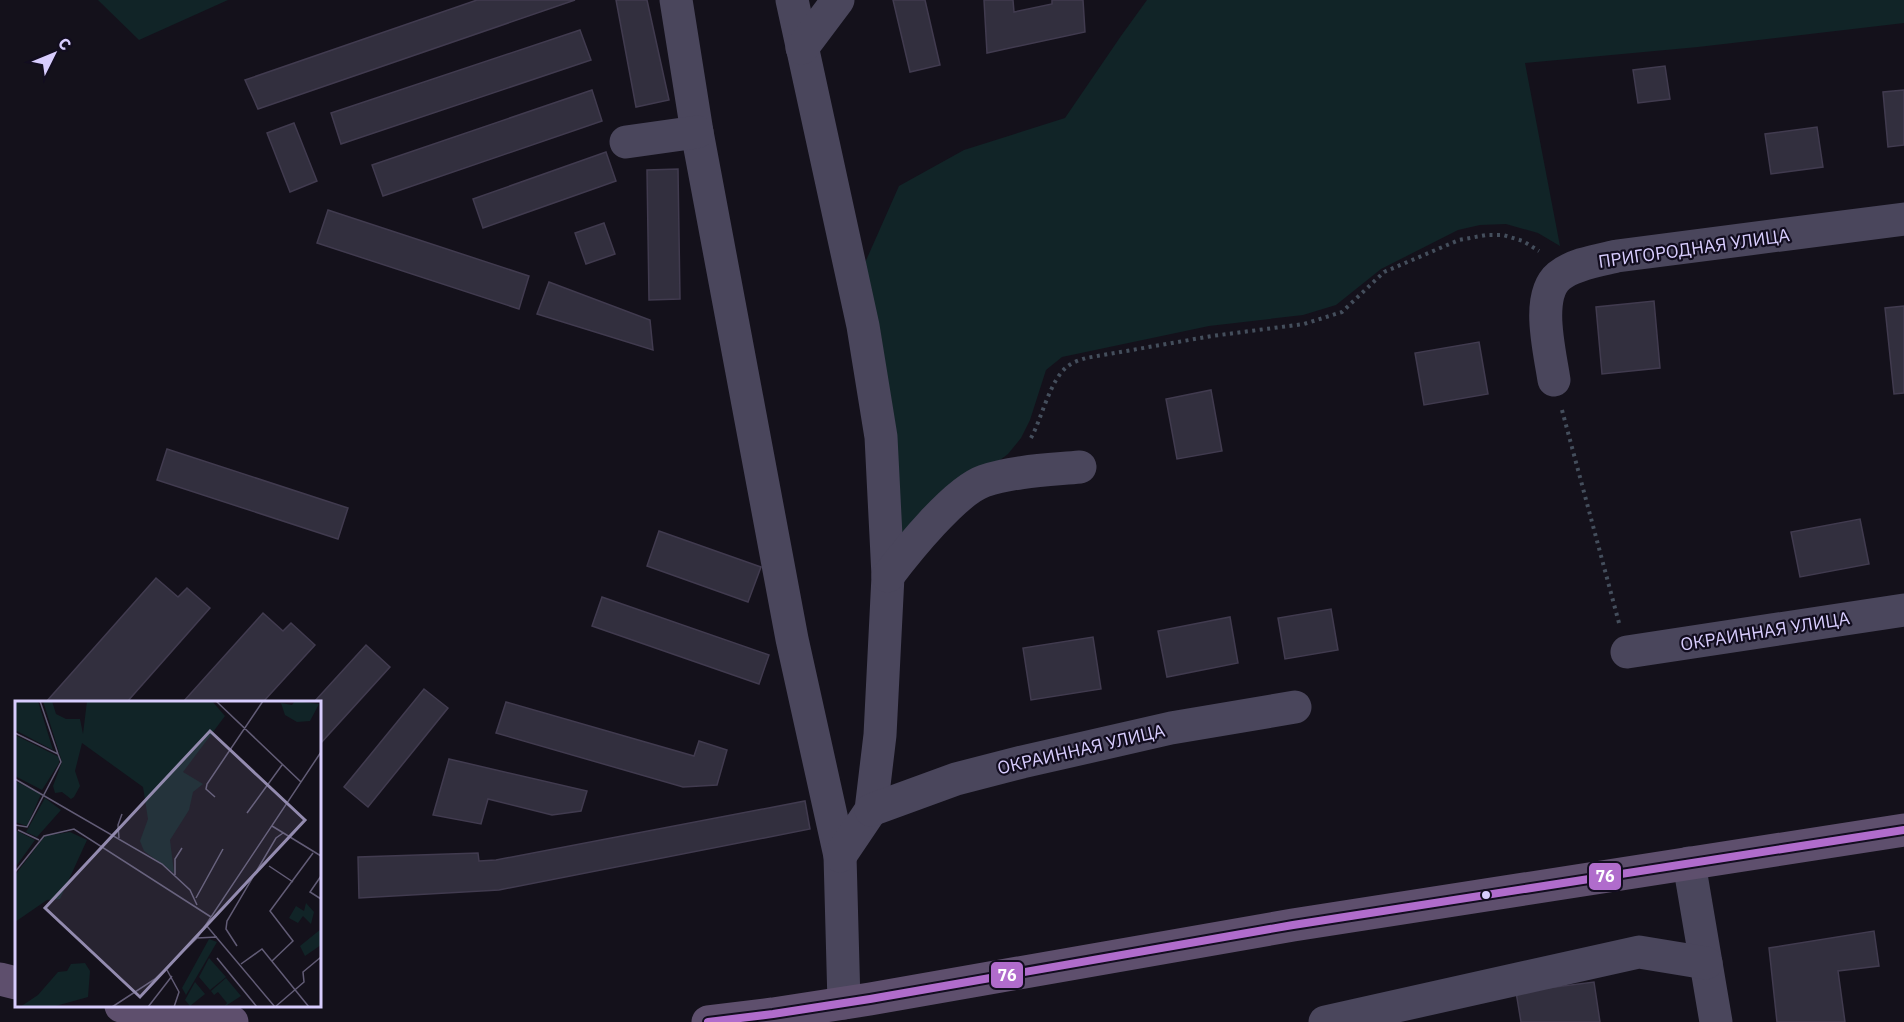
<svg xmlns="http://www.w3.org/2000/svg" width="1904" height="1022" viewBox="0 0 1904 1022" font-family="'IBM Plex Sans',sans-serif">
  <style>
    .green { fill: #112427 }
    .building { fill: #322f3e; stroke: #413b4f; stroke-width: 1.5 }
    .lines { fill: none; stroke-linecap: round; stroke-linejoin: round }
    .path { stroke: #444e5c; stroke-width: 4; stroke-dasharray: 3 4.5; stroke-linecap: butt }
    .minor { stroke: #4a465c; stroke-width: 33 }
    .major { stroke: #5e4f6d; stroke-width: 33 }
    .bus-1-casing { stroke: #120d1f; stroke-width: 12 }
    .bus-1 { stroke: #b06ccc; stroke-width: 8 }
    .bus-dot { fill: #d8cdfe; stroke: #120d1f; stroke-width: 2 }
    .labels { text-anchor: middle; dominant-baseline: central; stroke-width: 4.5; stroke-linejoin: round; paint-order: stroke }
    .street-label { font-size: 18px; fill: #d8cdfe; stroke: #120d1f }
    .inset-road { fill: none; stroke: #625c76; stroke-width: 1.5 }
    .view { fill: #938baf; fill-opacity: 0.15; stroke: #938baf; stroke-width: 3 }
    .inset-edge { fill: none; stroke: #d8cdfe; stroke-width: 3 }
    .line-badge { stroke: #120d1f; stroke-width: 2 }
    .badge-label { font-size: 16px; text-anchor: middle; font-weight: bold; fill: #fff }
  </style>
  <rect width="100%" height="100%" fill="#14111b"/>
  <g class="green">
    <polygon points="98,0 228,0 139,40"/>
    <polygon points="1147,0 1904,0 1904,23 1698,47 1525,63 1560,246 1538,233 1506,224 1480,225 1458,230 1381,269 1336,305 1303,315 1209,326 1062,357 1046,370 1030,420 1021,438 1008,454 956,493 897,552 864,265 899,186 964,150 1065,118 1121,36"/>
  </g>
  <g class="building">
    <polygon points="477,0 575,0 258,109 245,80"/>
    <polygon points="616,0 647,0 669,100 636,107"/>
    <polygon points="893,0 925,0 940,65 910,72"/>
    <polygon points="984,0 1013,0 1014,12 1052,4 1052,0 1083,0 1085,32 987,53"/>
    <polygon points="580,30 591,60 341,144 331,113"/>
    <polygon points="1665,66 1670,99 1638,103 1633,70"/>
    <polygon points="592,90 602,121 383,196 372,165"/>
    <polygon points="1904,90 1904,145 1888,147 1883,92"/>
    <polygon points="294,123 317,181 290,192 267,133"/>
    <polygon points="1817,127 1823,167 1771,174 1765,134"/>
    <polygon points="606,152 616,181 483,228 473,199"/>
    <polygon points="678,169 680,299 649,300 647,170"/>
    <polygon points="328,210 529,276 519,309 317,243"/>
    <polygon points="604,223 615,254 586,264 575,233"/>
    <polygon points="549,282 650,320 653,350 537,314"/>
    <polygon points="1654,301 1660,368 1602,374 1596,307"/>
    <polygon points="1904,306 1904,393 1894,394 1885,308"/>
    <polygon points="1479,342 1488,394 1424,405 1415,353"/>
    <polygon points="1211,390 1222,451 1177,459 1166,399"/>
    <polygon points="167,449 348,508 338,539 157,480"/>
    <polygon points="1860,519 1869,564 1800,577 1791,532"/>
    <polygon points="659,531 761,567 748,602 647,566"/>
    <polygon points="156,578 178,597 187,588 210,608 127,702 46,702"/>
    <polygon points="602,597 769,655 759,684 592,626"/>
    <polygon points="1331,609 1338,650 1285,659 1278,618"/>
    <polygon points="263,613 283,631 291,623 315,645 263,702 183,702"/>
    <polygon points="1230,617 1238,663 1167,677 1158,631"/>
    <polygon points="1093,637 1101,689 1031,700 1023,648"/>
    <polygon points="366,645 390,667 320,744 320,702 314,702"/>
    <polygon points="424,689 448,708 368,807 344,787"/>
    <polygon points="506,702 694,756 699,741 727,750 717,785 683,787 496,733"/>
    <polygon points="449,759 587,791 581,811 552,815 488,799 481,824 433,815"/>
    <polygon points="805,801 810,829 499,890 359,898 358,857 478,853 479,861 496,860"/>
    <polygon points="1874,931 1879,966 1838,971 1845,1022 1777,1022 1769,948"/>
    <polygon points="1594,982 1600,1022 1521,1022 1516,992"/>
  </g>
  <g class="lines">
    <g class="path">
      <polyline points="1562,410 1619,623"/>
      <path d="M1031,438C1042,418 1050,379 1068,366C1073,362 1080,360 1086,358L1212,336L1304,324L1342,312L1384,272L1459,240L1486,235H1503L1523,241L1539,251"/>
    </g>
    <g class="minor">
      <polyline points="676,0 697,132 792,639 840,856 844,1003"/>
      <polyline points="792,0 863,326 881,437 888,576 880,735 871,810 840,856"/>
      <polyline points="802,48 838,0"/>
      <polyline points="626,142 697,132"/>
      <path d="M1554,380C1550,352 1535,296 1559,276C1573,264 1600,260 1617,256L1904,219"/>
      <path d="M888,576C907,551 955,491 984,481C1014,471 1048,470 1080,467"/>
      <polyline points="1627,652 1904,610"/>
      <polyline points="871,810 956,779 1022,762 1171,728 1295,707"/>
      <polyline points="1689,863 1716,1022"/>
      <polyline points="1325,1022 1639,952 1706,963"/>
    </g>
    <g class="major">
      <polyline points="0,979 16,983"/>
      <polyline points="121,1006 232,1022"/>
      <polyline points="708,1022 773,1014 870,999 1293,925 1904,830"/>
    </g>
    <g class="bus-1-casing">
      <polyline id="bus-1" points="708,1022 773,1014 870,999 1293,925 1904,830"/>
    </g>
    <use href="#bus-1" class="bus-1"/>
  </g>
  <circle class="bus-dot" cx="1486" cy="895" r="5"/>
  <g class="labels">
    <g class="street-label">
      <text transform="translate(1694 248) rotate(-8)">ПРИГОРОДНАЯ УЛИЦА</text>
      <text transform="translate(1765 631) rotate(-9)">ОКРАИННАЯ УЛИЦА</text>
      <text transform="translate(1081 749) rotate(-13)">ОКРАИННАЯ УЛИЦА</text>
    </g>
  </g>
  <g transform="translate(15 701)">
    <rect width="306" height="306" fill="#14111b"/>
    <path d="M0,0H23L38,49L0,29ZM28,0H37L41,13L51,18H65L68,33L72,0H197L210,15L168,71L188,83L178,91L174,109L155,139L159,172L129,150L125,140L133,118L128,86L67,42L60,70L65,85L59,96L56,98L47,91L40,92L38,85L47,61ZM280,0L304,3L295,20L282,21L270,14L266,2L277,4ZM0,34L44,56V62L27,89L0,75ZM0,80L26,93L12,125L0,121ZM30,97L46,109L22,136L11,131ZM0,129L20,139L2,164L0,163ZM55,131L72,139L45,198L32,199L0,221V174L30,135ZM291,202L299,211L296,223L288,215L283,222L274,217L281,205L289,210ZM306,228V244L290,255L285,245ZM194,238L202,241L171,294L167,287ZM194,257L211,276L195,289L184,276ZM70,262L75,270L73,296L37,306H5L23,294L43,271L52,270L56,263ZM211,277L226,295L209,306L212,302L203,291L199,294L196,290ZM180,281L190,293L175,305L170,299Z" fill="#112427"/>
    <path class="inset-road" d="M25,0L43,53M201,0L286,81M0,32L43,53L46,61L12,126L0,124M0,78L147,163L175,189L182,204M200,96L191,88L192,83L248,0M232,112L267,64M257,125L306,155M3,129L24,139M104,137L103,124L107,113M254,165L278,181M0,171L29,135L59,128L196,216M160,174V158L167,147M306,175L295,191L306,198M181,197L208,148M191,224L260,306M182,237L202,236M222,245L211,228L212,220L261,137L268,132M202,257L242,306M257,260L278,240L255,210L298,152M226,263L247,248L294,306M152,269L164,291L159,306M97,306L140,278L182,237L306,51M133,306L157,275M260,306L289,281L288,271L306,256"/>
    <path class="view" d="M195,30L290,119L125,296L30,207Z"/>
    <rect width="306" height="306" class="inset-edge"/>
  </g>
  <g class="line-badge">
    <rect x="1588" y="862" width="34" height="29" rx="6" fill="#b06ccc"/>
    <rect x="990" y="961" width="34" height="28" rx="6" fill="#b06ccc"/>
  </g>
  <g class="badge-label">
    <text x="1605" y="882">76</text>
    <text x="1007" y="981">76</text>
  </g>
  <g transform="translate(54 54) rotate(47)" stroke="#120d1f" stroke-width="4.5" paint-order="stroke">
  <path d="M0-4.5L10 22L0 15L-10 22Z" fill="#d8cdfe"/>
  <text y="-9" font-size="16" font-weight="bold" text-anchor="middle" fill="#d8cdfe">С</text>
  </g>
</svg>
